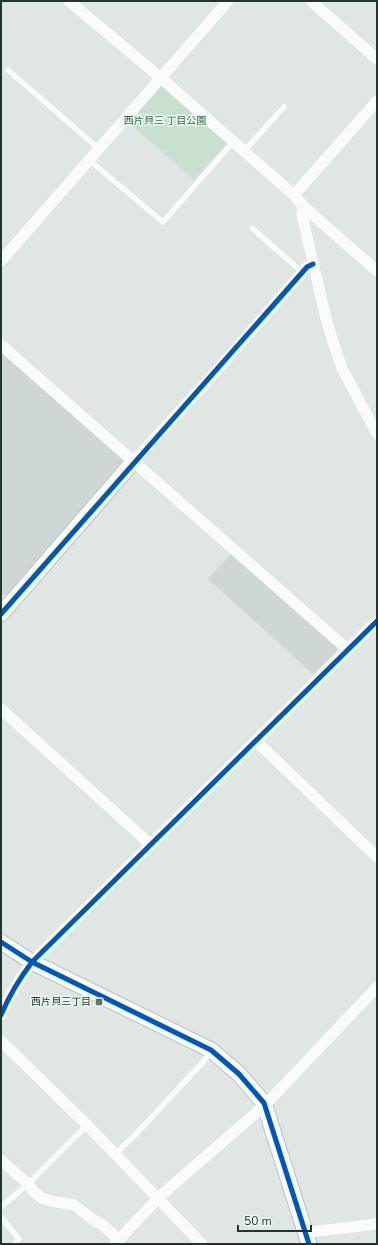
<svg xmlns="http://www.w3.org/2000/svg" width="378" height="1245" viewBox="0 0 378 1245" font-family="'Nunito Sans','Noto Sans JP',sans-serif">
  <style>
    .built { fill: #ced7d3 }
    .green { fill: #c9dfcf }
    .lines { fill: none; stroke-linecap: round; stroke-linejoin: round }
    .secondary-casing { stroke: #b9c2be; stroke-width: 17 }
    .lane { stroke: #fafbfb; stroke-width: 5.5 }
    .street { stroke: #fafbfb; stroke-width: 11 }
    .secondary { stroke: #fafbfb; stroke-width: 15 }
    .cycleway-casing { stroke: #edf6f1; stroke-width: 8 }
    .cycleway { stroke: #0057b8; stroke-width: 5 }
    .poi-dot { fill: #63746f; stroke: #edf6f1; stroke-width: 1.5 }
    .labels { text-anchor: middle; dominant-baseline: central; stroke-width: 3; stroke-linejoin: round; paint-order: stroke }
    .park-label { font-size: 10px; fill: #2c6c43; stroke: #edf6f1 }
    .poi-label { font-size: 10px; fill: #203730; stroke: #edf6f1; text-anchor: end }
  </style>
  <rect width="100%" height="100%" fill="#e0e6e3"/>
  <g class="built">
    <polygon points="1,352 122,459 122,462 6,595 1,595"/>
    <polygon points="232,553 337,646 338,650 313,674 208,579"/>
  </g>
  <polygon class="green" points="161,85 227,143 194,180 128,122"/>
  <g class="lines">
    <g class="secondary-casing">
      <g id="secondary">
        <polyline points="1,614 133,462"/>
        <polyline points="1,942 32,962 211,1050 239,1074 264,1103 309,1244"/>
      </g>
    </g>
    <g class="lane">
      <polyline points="8,70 99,149"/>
      <polyline points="244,151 284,107"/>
      <polyline points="89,160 163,222 233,142"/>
      <polyline points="252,228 302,272"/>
      <polyline points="115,1154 135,1135 204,1061 211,1050"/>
      <polyline points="1,1207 28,1184 87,1125"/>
      <polyline points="1,1217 19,1239 15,1244"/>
    </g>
    <g class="street">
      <polyline points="69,1 161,78 294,195 304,207 377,271"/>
      <polyline points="311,1 377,59"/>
      <polyline points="294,195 377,101"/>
      <polyline points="304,207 302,212 302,215 326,319 334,345 342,368 377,434"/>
      <polyline points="1,261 228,1"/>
      <polyline points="1,345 347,649"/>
      <polyline points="133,462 212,376 307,267 313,264"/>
      <polyline points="1,709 151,845"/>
      <polyline points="256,741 377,857"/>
      <path d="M1,1015C9,996 20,978 32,962L377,621"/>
      <polyline points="1,1041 87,1125 202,1244"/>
      <polyline points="1,1160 28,1184 34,1192 42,1198 51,1201 74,1205 95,1221 103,1225 119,1240"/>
      <polyline points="305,1231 310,1232 377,1224"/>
      <polyline points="115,1244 158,1198 256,1113 264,1103 268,1102 377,987"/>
    </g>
    <use href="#secondary" class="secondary"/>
    <g class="cycleway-casing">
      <g id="cycleway">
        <polyline points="1,614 307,267 313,264"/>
        <polyline points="1,942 32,962 211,1050 239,1074 264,1103 309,1244"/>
        <path d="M1,1015C9,996 20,978 32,962L377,621"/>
      </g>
    </g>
    <use href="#cycleway" class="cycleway"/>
  </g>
  <rect class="poi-dot" x="95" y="998" width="8" height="8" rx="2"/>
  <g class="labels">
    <g class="park-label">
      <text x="165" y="121">西片貝三 丁目公園</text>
    </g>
    <g class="poi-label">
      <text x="91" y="1002">西片貝三丁目</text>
    </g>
  </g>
  <rect width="378" height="1245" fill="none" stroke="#203730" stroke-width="4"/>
  <path d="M238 1225v6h73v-6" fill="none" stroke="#203730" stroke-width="2"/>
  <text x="244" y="1225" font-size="12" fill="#203730" stroke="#edf6f1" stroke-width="3" paint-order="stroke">50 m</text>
</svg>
